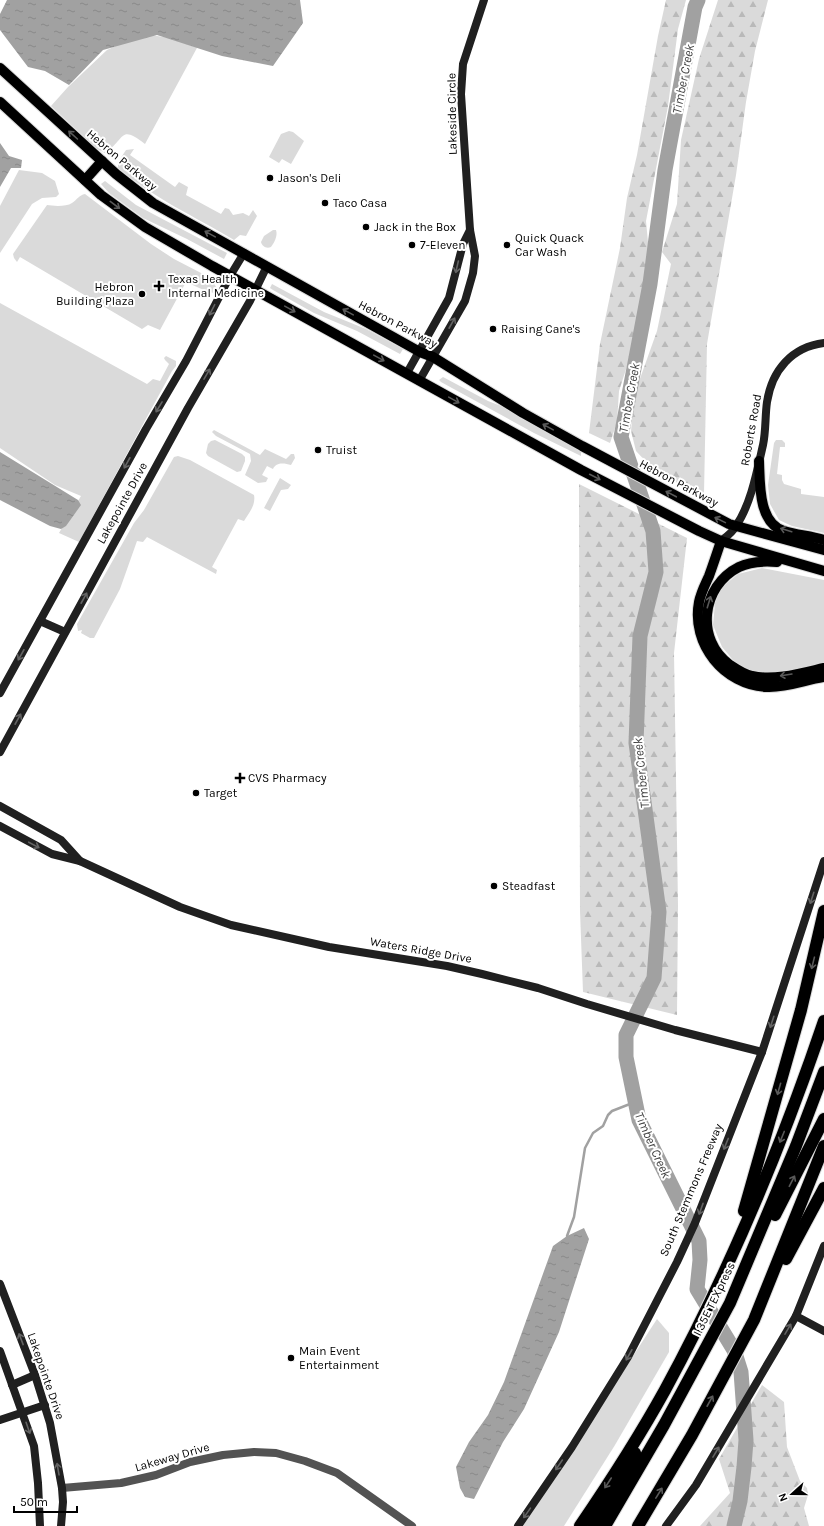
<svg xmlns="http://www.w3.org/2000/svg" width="824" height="1526" viewBox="0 0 824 1526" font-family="Karla,sans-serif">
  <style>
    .grass { fill: #dadada }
    .forest { fill: url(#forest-firs) }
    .water { fill: url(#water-ripples) }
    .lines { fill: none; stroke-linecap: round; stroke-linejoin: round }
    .stream { stroke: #a1a1a1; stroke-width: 2.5 }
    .river { stroke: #a1a1a1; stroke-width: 15 }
    .primary-casing { stroke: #dbdbdb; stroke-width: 12 }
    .highway-casing { stroke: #dbdbdb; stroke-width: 14 }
    .street { stroke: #535353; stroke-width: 8 }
    .secondary { stroke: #202020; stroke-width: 8 }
    .primary { stroke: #000; stroke-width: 10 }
    .highway { stroke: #000; stroke-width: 12 }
    .oneway { stroke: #595959 }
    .oneway2 { stroke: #636363 }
    .poi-dot { fill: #000; stroke: #fff; stroke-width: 1.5 }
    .labels { text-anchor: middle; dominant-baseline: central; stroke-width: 4; stroke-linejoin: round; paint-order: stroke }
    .street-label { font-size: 12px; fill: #000; stroke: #fff }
    .poi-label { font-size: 12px; fill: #000; stroke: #fff; text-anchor: start }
    .water-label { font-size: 13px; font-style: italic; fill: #424242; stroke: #fff }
  </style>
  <defs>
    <pattern id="forest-firs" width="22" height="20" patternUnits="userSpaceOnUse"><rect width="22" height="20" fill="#dadada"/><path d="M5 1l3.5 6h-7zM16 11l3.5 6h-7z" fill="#b9b9b9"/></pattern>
    <pattern id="water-ripples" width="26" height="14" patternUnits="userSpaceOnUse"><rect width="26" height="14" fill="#a1a1a1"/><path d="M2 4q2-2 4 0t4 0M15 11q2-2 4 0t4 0" fill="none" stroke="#898989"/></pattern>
  </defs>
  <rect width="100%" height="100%" fill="#fff"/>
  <g class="grass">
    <path d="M151,35L176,39L198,46L145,144C119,124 126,139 105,153L97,149L51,106L68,87L107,50L122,43Z"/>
    <polygon points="289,131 293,132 304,141 291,164 282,159 279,163 269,157 281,134"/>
    <path d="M134,149L130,155L175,187L179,182L188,187L186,195L221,214L225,208L229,209L233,215L243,213L249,216L253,210L257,216L246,236L240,235L234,240C194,216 155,199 118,168V162L126,150Z"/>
    <polygon points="19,170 42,173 55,181 59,194 56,197 42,198 32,204 0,253 0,206"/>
    <polygon points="105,181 136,205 227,253 224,259 187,239 143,218 109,193 101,184"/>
    <path d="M85,194L151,244L174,259L203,274L214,283L216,287L215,293L208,292L186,282L160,330L148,325L142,329L20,257L17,262L14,258L13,254L47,205C53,206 66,207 72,203C77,200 79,195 85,194Z"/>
    <path d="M273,230H276C278,236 274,243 271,247C266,249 262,246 261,242L264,236Z"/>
    <polygon points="272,284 324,312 366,329 403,349 400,354 357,331 314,313 273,290 270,288"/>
    <polygon points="0,303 147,384 153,379 160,381 169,364 165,360 164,358 166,356 176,361 176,366 172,371 79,542 59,533 81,496 55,485 0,448"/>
    <polygon points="443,377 488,401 511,410 581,450 581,456 534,433 441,382 439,380"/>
    <path d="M214,430L260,455L265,449L286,459L291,454H294L295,458L291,465C284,463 276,462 273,469L267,466L262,475L268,478L266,482L258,483L245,475L251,461L250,454L216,436L212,432Z"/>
    <polygon points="215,440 242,454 245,457 245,461 241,471 237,472 208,456 206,453 208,444 211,441"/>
    <polygon points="776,440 782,440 785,443 785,447 780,447 777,474 782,475 782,480 784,484 801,489 801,494 824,497 824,533 792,526 779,520 770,504 768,485 774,443"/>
    <path d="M178,456L190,460L254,495C256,505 249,513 244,521L238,519L212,567L217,570L216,574L147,537L143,542L137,541L120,589L94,638H90L81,633L82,630L78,631L77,624L134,523L144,510L174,457Z"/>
    <polygon points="280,478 291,485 288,489 281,490 270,511 264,508"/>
    <polygon points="762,568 824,580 824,663 787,672 759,675 739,667 722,647 713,625 715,603 721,588 738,574"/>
    <polygon points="657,1319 669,1333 669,1352 615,1445 564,1526 523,1526"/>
  </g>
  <g class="forest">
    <polygon points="666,0 686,0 678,29 668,106 646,221 649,253 645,289 629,360 619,391 617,422 610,443 589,433 600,344 620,248 627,198 637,155 658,36"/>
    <polygon points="718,0 768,0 755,51 746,102 736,175 707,344 704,493 688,490 650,466 636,451 631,431 633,410 637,387 657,331 671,264 662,252 677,204 681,140 699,59"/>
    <polygon points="579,484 687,538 674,653 678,905 677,1015 583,992 580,911"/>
    <polygon points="762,1385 784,1402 787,1447 800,1481 807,1488 808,1495 804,1508 809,1526 700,1526 730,1493 719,1459"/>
  </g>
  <g class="water">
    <polygon points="7,0 300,0 303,23 273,66 222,56 157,35 103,50 69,85 45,71 28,67 0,30 0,14"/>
    <polygon points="0,143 9,156 22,160 21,168 11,168 0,187"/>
    <polygon points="0,452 78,500 81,505 66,526 61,529 50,526 0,500"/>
    <polygon points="584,1228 589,1239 559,1332 524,1409 503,1442 474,1499 465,1497 460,1488 456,1467 469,1442 488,1415 504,1382 553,1246 567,1236"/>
  </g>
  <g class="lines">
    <polyline class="stream" points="567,1236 574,1217 585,1148 593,1133 603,1126 608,1115 612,1111 635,1102"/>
    <polyline class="river" points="698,0 695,7 665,170 650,284 621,437 653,531 656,572 640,636 636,743 659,912 654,978 626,1035 626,1057 639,1120 699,1241 700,1260 697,1289 734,1350 741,1372 746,1440 744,1467 740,1501 734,1526"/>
    <g class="primary-casing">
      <g id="primary">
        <polyline points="0,68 116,174 153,203 420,352 433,357 523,413 582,446 729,524 824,550"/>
        <polyline points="0,102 101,195 145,227 212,266 581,470 699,531 721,541 824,571"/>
        <polyline points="85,180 102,161"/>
        <path d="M759,461C760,483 758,523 784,531C797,535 811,536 824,540"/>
        <path d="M721,541C717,553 713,565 709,576C705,585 701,592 699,602C691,644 724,685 767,687C786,688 805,680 824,677"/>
        <path d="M777,562C764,561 751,561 739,567C701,586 695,640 730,665C736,669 745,675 752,676C775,681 802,673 824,668"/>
      </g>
    </g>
    <g class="highway-casing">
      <g id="highway">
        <polyline points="744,1211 801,1010 824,911"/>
        <polyline points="775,1215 824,1119"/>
        <polyline points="786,1259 824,1188"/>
        <path d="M580,1526C610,1482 639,1437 665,1390C729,1272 781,1148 824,1021"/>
        <polyline points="593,1526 624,1476 635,1453"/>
        <polyline points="605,1526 664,1425 730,1303 796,1146 824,1072"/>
        <polyline points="638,1526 692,1435 754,1320 824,1146"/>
      </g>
    </g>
    <polyline class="street" points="62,1488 121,1483 156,1475 190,1462 223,1455 254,1452 276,1453 305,1461 337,1473 412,1526"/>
    <g class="secondary">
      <polyline points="407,373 449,298 463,244 470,230"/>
      <polyline points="419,381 465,301 473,273 475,256 470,230 461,94 463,64 484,0"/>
      <path d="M721,541C726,537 733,532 736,526C751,504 757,471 763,445C766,431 765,416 767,402C772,370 792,347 824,343"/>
      <polyline points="40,621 65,632"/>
      <polyline points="0,693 146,429 186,361 230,276 244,253"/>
      <polyline points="0,752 188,408 250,301 267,266"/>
      <polyline points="0,806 61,840 80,861"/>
      <polyline points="0,826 52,854 80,861 180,907 231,925 329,947 447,966 482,974 538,988 587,1004 675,1030 762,1052"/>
      <polyline points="0,1284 35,1375 50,1423 62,1488 63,1502 61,1526"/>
      <polyline points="796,1316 824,1331"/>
      <polyline points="0,1351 34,1446 38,1483 40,1526"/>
      <polyline points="12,1385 35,1375"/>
      <polyline points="0,1420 45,1405"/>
      <polyline points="518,1526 572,1447 628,1357 677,1262 695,1223 762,1052 824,861"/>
      <polyline points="666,1526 696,1485 796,1316 824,1246"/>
    </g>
    <use href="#primary" class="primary"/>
    <use href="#highway" class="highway"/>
  </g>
  <defs><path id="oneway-shaft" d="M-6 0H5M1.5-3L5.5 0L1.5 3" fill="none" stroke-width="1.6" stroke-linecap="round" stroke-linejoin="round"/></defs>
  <g class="oneway">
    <use href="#oneway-shaft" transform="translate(73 135) rotate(-138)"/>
    <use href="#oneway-shaft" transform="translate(115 205) rotate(37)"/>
    <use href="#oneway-shaft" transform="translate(210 234) rotate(-151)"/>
    <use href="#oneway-shaft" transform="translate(290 309) rotate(29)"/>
    <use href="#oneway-shaft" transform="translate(348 312) rotate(-151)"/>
    <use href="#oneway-shaft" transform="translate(379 358) rotate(29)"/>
    <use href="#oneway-shaft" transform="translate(454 400) rotate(29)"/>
    <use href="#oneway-shaft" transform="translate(548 427) rotate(-151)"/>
    <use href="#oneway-shaft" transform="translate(595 477) rotate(27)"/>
    <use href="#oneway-shaft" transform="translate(671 494) rotate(-152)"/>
    <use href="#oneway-shaft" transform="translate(720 520) rotate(-154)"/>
    <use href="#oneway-shaft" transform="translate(786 530) rotate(-163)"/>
    <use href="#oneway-shaft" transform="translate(709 602) rotate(-73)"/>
    <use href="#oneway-shaft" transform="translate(786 675) rotate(171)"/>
    <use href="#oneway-shaft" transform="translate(813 963) rotate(104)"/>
    <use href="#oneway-shaft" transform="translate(779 1089) rotate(106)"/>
    <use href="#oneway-shaft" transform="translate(782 1137) rotate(112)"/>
    <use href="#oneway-shaft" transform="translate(792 1181) rotate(-63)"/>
    <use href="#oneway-shaft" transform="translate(710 1401) rotate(-61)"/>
    <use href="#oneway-shaft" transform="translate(608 1483) rotate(123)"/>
    <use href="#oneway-shaft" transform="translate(659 1493) rotate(-58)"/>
  </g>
  <g class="oneway2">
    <use href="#oneway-shaft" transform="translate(457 267) rotate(103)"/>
    <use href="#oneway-shaft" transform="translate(212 310) rotate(117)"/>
    <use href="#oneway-shaft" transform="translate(452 323) rotate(-61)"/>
    <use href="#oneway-shaft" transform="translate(207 374) rotate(-60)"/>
    <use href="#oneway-shaft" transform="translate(159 407) rotate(121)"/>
    <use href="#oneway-shaft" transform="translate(127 463) rotate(119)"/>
    <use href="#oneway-shaft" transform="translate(84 598) rotate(-61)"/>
    <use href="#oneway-shaft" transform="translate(21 655) rotate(119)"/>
    <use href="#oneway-shaft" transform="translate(18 719) rotate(-61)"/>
    <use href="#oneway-shaft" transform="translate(34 845) rotate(28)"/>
    <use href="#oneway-shaft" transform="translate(812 898) rotate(108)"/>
    <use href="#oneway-shaft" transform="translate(772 1022) rotate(108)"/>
    <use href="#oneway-shaft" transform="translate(726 1144) rotate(112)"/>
    <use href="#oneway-shaft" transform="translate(701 1209) rotate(110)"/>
    <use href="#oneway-shaft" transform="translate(788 1329) rotate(-60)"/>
    <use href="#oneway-shaft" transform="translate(21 1339) rotate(-111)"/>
    <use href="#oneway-shaft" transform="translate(629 1355) rotate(119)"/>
    <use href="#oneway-shaft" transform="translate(28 1428) rotate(71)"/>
    <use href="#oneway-shaft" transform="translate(716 1452) rotate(-59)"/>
    <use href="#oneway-shaft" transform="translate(559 1465) rotate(124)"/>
    <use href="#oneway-shaft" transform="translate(58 1469) rotate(-100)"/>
    <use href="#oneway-shaft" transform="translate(527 1513) rotate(125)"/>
  </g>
  <g class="poi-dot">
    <circle cx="270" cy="178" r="4"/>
    <circle cx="325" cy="203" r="4"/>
    <circle cx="366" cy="227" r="4"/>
    <circle cx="412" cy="245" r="4"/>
    <circle cx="507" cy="245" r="4"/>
    <path d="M157 280h4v4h4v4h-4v4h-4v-4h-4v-4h4z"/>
    <circle cx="142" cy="294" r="4"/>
    <circle cx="493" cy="329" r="4"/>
    <circle cx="318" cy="450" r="4"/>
    <path d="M238 772h4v4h4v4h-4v4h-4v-4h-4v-4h4z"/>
    <circle cx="196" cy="793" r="4"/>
    <circle cx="494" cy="886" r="4"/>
    <circle cx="291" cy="1358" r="4"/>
  </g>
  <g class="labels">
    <g class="street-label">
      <text transform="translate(452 114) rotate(-91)">Lakeside Circle</text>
      <text transform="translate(122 160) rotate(40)">Hebron Parkway</text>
      <text transform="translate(398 324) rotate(28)">Hebron Parkway</text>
      <text transform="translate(751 430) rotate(-80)">Roberts Road</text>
      <text transform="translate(679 483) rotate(28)">Hebron Parkway</text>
      <text transform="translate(122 503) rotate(-61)">Lakepointe Drive</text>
      <text transform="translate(421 950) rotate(10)">Waters Ridge Drive</text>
      <text transform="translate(691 1190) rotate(-67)">South Stemmons Freeway</text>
      <text transform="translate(714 1299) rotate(-64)">I 35E TEXpress</text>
      <text transform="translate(46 1376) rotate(71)">Lakepointe Drive</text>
      <text transform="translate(172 1457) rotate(-16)">Lakeway Drive</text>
    </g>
    <g class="poi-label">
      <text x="278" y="178">Jason's Deli</text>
      <text x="333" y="203">Taco Casa</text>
      <text x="374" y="227">Jack in the Box</text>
      <text x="515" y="238">Quick Quack<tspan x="515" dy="14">Car Wash</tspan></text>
      <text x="420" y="245">7-Eleven</text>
      <text x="168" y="279">Texas Health<tspan x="168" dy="14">Internal Medicine</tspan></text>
      <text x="134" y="287" text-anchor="end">Hebron<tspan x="134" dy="14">Building Plaza</tspan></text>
      <text x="501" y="329">Raising Cane's</text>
      <text x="326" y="450">Truist</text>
      <text x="248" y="778">CVS Pharmacy</text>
      <text x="204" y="793">Target</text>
      <text x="502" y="886">Steadfast</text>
      <text x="299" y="1351">Main Event<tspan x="299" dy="14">Entertainment</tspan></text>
    </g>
    <g class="water-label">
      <text transform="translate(683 79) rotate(-79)">Timber Creek</text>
      <text transform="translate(629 398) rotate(-80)">Timber Creek</text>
      <text transform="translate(641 773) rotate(-96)">Timber Creek</text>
      <text transform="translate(653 1145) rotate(66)">Timber Creek</text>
    </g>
  </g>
  <g transform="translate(792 1494) rotate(249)" stroke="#ffffff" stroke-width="3" paint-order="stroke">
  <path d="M0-3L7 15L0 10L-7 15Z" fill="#000000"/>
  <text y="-6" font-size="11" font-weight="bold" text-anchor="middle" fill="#000000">N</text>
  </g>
  <path d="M14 1506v6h63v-6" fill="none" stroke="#000000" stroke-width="2"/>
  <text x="20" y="1506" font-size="12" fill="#000000" stroke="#ffffff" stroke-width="3" paint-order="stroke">50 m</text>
</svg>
